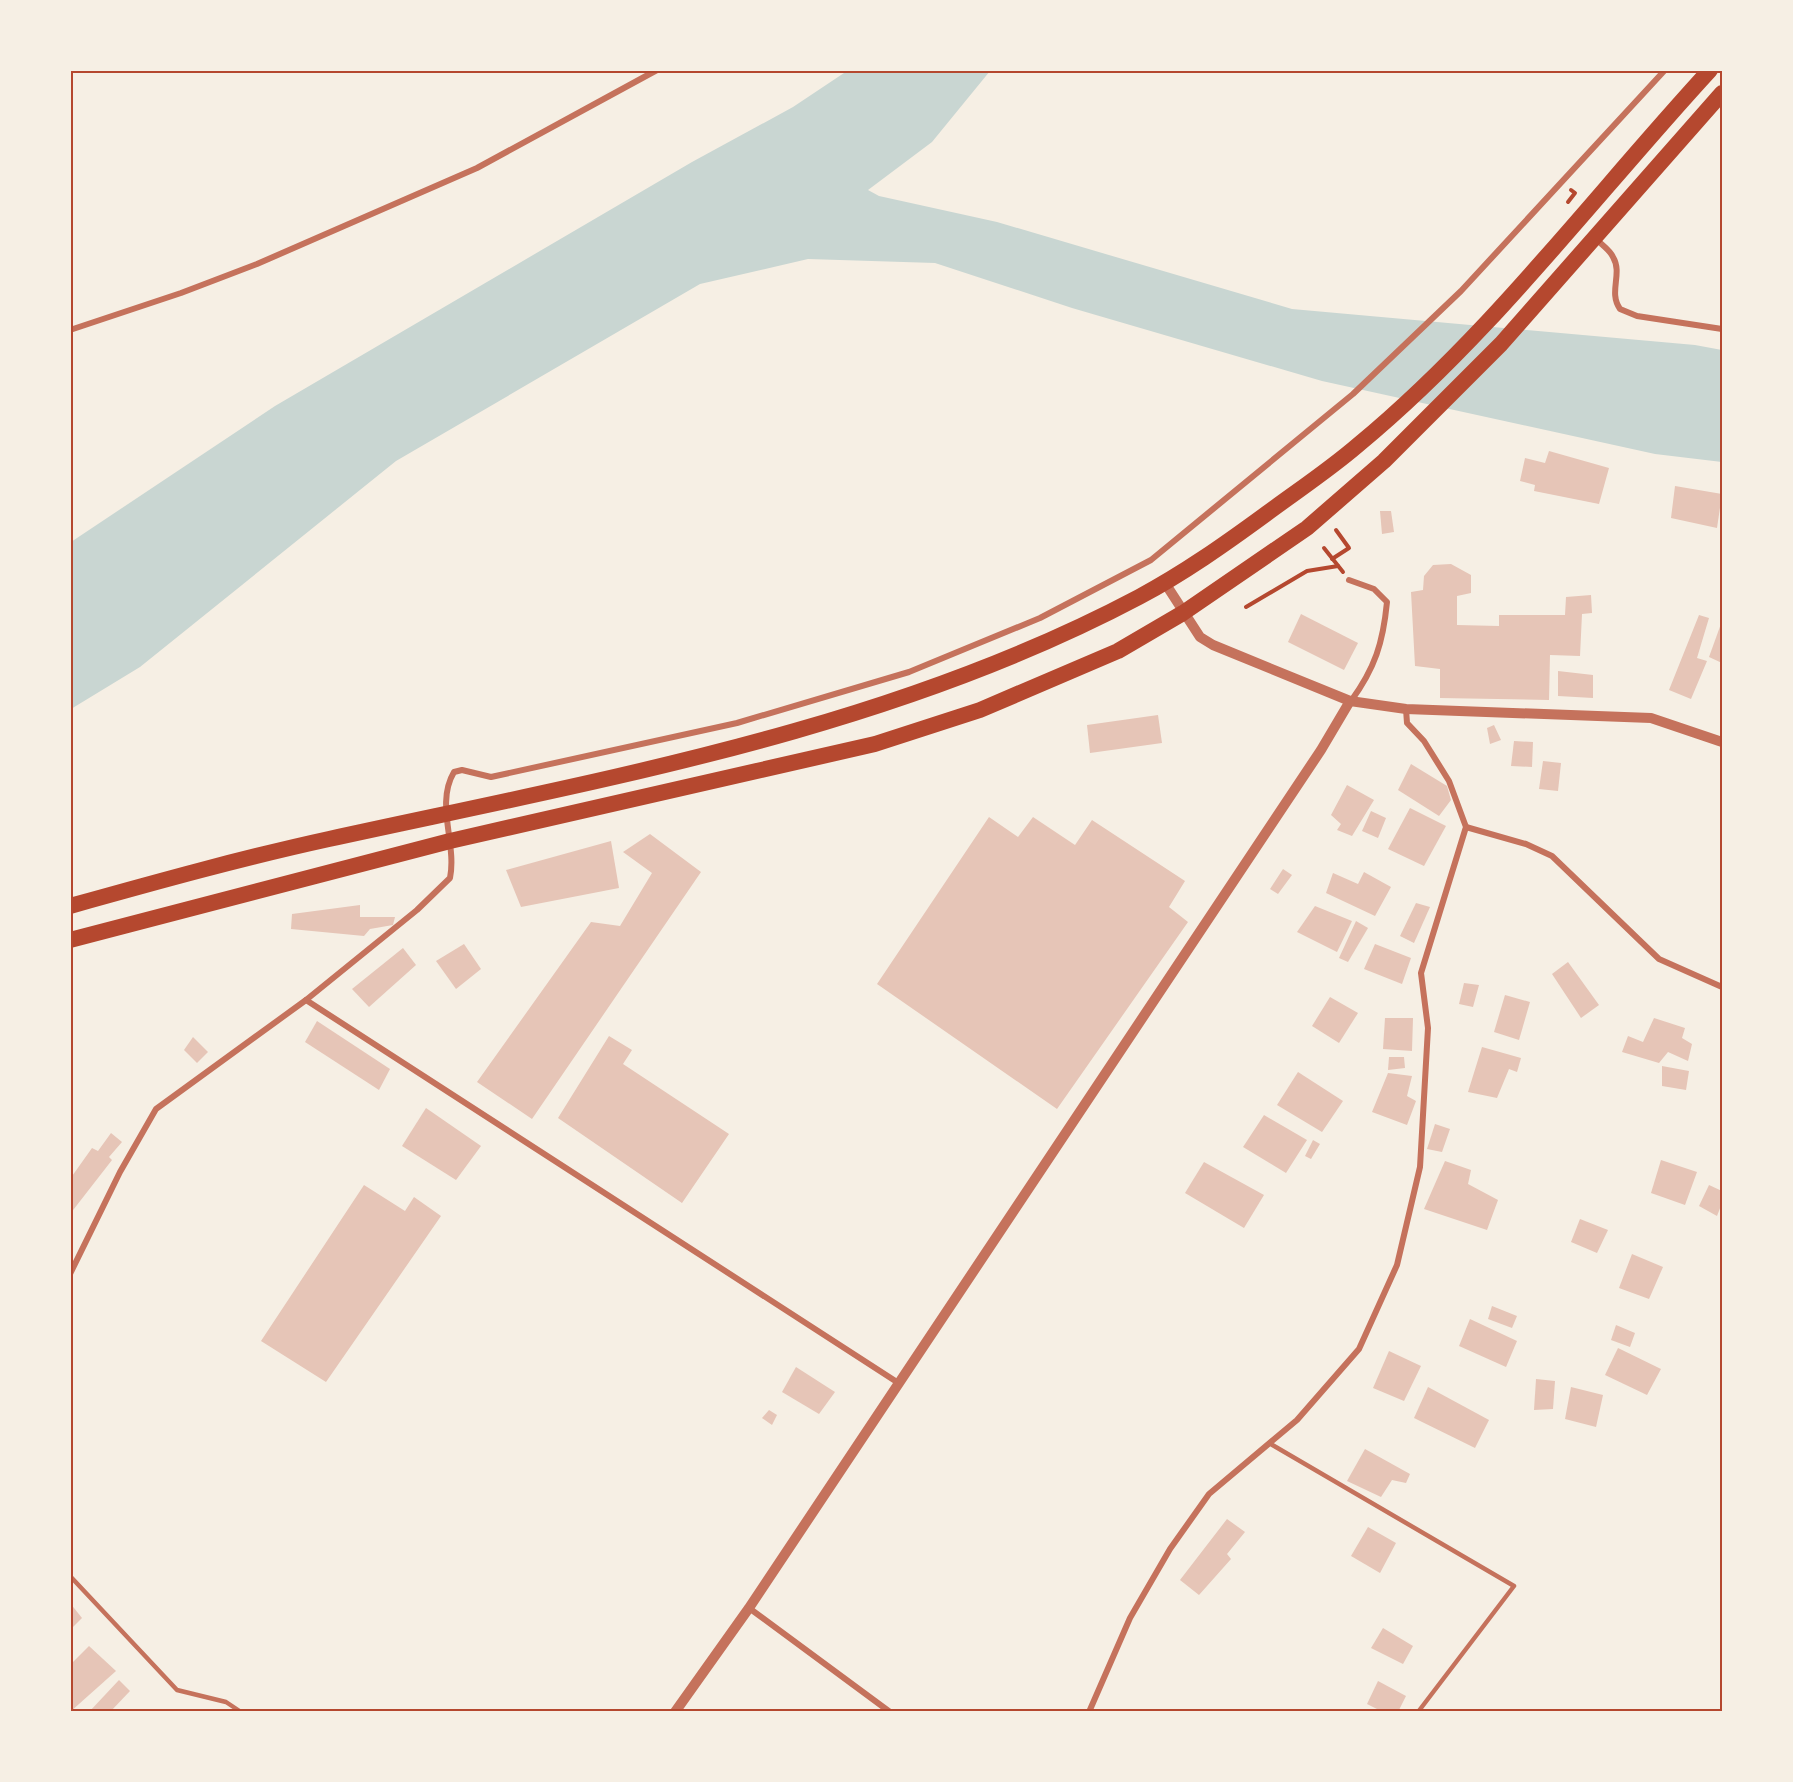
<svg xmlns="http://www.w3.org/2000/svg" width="1793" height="1782" viewBox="0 0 1793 1782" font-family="Cabin,sans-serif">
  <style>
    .water { fill: #c9d6d2 }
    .building { fill: #e6c5b7 }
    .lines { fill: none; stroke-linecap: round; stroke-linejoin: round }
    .path { stroke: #b5482f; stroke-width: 4 }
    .service { stroke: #c5725c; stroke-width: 4.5 }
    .minor { stroke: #c5725c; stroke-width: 6 }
    .tertiary { stroke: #c5725c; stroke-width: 10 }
    .trunk { stroke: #b5482f; stroke-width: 16 }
    .neatline { fill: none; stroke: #b5482f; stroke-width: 2 }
  </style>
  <rect width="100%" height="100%" fill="#f6efe4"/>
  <polygon class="water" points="847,71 990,71 932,142 868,190 879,196 997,222 1292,309 1695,345 1722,350 1722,462 1655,454 1322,381 1072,308 935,263 808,259 700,284 396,461 140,667 71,709 71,542 275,406 692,162 793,107"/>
  <g class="building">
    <polygon points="1549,451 1609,468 1599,504 1534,491 1535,485 1520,481 1525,458 1545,463"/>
    <polygon points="1675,486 1722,494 1717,528 1671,518"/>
    <polygon points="1380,511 1391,511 1394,532 1382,534"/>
    <polygon points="1451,564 1471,575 1471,593 1457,596 1457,625 1499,626 1499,615 1565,615 1566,597 1591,595 1592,613 1582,614 1580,656 1550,655 1549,700 1440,698 1440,669 1415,666 1411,592 1423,590 1424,576 1433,565"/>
    <polygon points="1301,614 1358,643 1344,670 1288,642"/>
    <polygon points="1699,615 1709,618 1697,658 1707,661 1691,699 1669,690"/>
    <polygon points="1722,621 1722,663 1709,657"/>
    <polygon points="1558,671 1593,675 1593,698 1558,696"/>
    <polygon points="1158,715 1162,743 1090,753 1087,725"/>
    <polygon points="1494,725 1501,740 1490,744 1487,728"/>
    <polygon points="1514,741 1533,742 1532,767 1511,766"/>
    <polygon points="1543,761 1561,763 1558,791 1539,789"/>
    <polygon points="1411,764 1447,786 1451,800 1439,816 1398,790"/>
    <polygon points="1347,785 1374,800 1352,836 1337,830 1341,824 1331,815"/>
    <polygon points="1410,808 1446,826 1424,866 1388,849"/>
    <polygon points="1371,811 1386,818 1378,838 1362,831"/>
    <polygon points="989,817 1018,837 1033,817 1075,845 1092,820 1185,881 1169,907 1188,922 1057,1109 877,984"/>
    <polygon points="650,834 701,872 532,1119 477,1082 591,922 620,926 652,873 623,852"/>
    <polygon points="611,841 619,888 521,907 506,870"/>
    <polygon points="1283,869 1292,875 1278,894 1270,889"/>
    <polygon points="1364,872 1391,887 1375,916 1326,893 1333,873 1358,884"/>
    <polygon points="1416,903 1430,907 1414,943 1400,936"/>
    <polygon points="360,905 360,917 395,917 393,925 370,929 364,936 291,929 292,914"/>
    <polygon points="1315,906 1352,921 1337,952 1297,932"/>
    <polygon points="1356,921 1368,928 1348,962 1339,958"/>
    <polygon points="464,944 481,969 456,989 436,961"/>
    <polygon points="1375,944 1411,958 1402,984 1364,969"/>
    <polygon points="403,948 416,965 369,1007 352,989"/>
    <polygon points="1568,962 1599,1005 1581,1018 1552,974"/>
    <polygon points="1464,983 1479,985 1473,1007 1459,1004"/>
    <polygon points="1505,995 1530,1002 1519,1040 1494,1032"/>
    <polygon points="1330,997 1358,1013 1339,1043 1312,1026"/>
    <polygon points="1385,1018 1413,1018 1412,1051 1383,1049"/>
    <polygon points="1654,1018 1685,1028 1682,1038 1692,1044 1688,1061 1668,1052 1659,1063 1622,1052 1628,1036 1643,1042"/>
    <polygon points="317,1021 390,1069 379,1090 305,1042"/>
    <polygon points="609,1036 632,1050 623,1064 729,1134 682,1203 558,1118"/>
    <polygon points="193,1037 208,1052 197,1063 184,1050"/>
    <polygon points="1482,1047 1521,1058 1517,1072 1509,1069 1497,1098 1468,1092"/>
    <polygon points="1389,1057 1404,1057 1405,1068 1388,1070"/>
    <polygon points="1662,1066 1689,1071 1686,1090 1662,1086"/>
    <polygon points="1298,1072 1343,1101 1322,1132 1277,1105"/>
    <polygon points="1388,1073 1412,1076 1407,1096 1416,1101 1407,1125 1372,1112"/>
    <polygon points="426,1108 481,1146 456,1180 402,1146"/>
    <polygon points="1264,1115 1307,1140 1286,1173 1243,1147"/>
    <polygon points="1435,1124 1450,1129 1442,1152 1427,1149"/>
    <polygon points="111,1133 122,1142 109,1157 112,1160 70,1214 70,1179 92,1148 98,1151"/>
    <polygon points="1313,1140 1320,1144 1311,1159 1305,1156"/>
    <polygon points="1661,1160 1697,1172 1685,1205 1651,1193"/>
    <polygon points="1445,1161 1471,1170 1468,1184 1498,1200 1487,1230 1424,1209"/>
    <polygon points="1204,1162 1264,1195 1244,1228 1185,1193"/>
    <polygon points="364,1185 405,1211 414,1197 441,1216 326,1382 261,1341"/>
    <polygon points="1709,1185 1722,1191 1722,1203 1717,1216 1699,1206"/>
    <polygon points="1580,1219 1608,1230 1597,1253 1571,1242"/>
    <polygon points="1632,1254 1663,1267 1649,1299 1619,1288"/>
    <polygon points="1492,1306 1517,1316 1512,1328 1488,1319"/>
    <polygon points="1470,1319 1517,1341 1506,1367 1459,1346"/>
    <polygon points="1616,1325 1635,1333 1630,1347 1611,1340"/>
    <polygon points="1618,1348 1661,1369 1647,1395 1605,1375"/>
    <polygon points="1389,1351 1421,1366 1404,1401 1373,1388"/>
    <polygon points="796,1367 835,1392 819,1414 782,1392"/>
    <polygon points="1536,1379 1555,1381 1553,1409 1534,1410"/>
    <polygon points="1428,1387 1489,1420 1475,1448 1414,1418"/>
    <polygon points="1571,1387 1603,1395 1596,1427 1565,1419"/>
    <polygon points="769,1410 777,1415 772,1425 762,1418"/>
    <polygon points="1365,1449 1410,1474 1406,1483 1392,1480 1381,1497 1347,1481"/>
    <polygon points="1227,1519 1245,1532 1227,1554 1231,1559 1199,1595 1180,1580"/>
    <polygon points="1368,1527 1396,1543 1380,1573 1351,1556"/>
    <polygon points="70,1603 82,1618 70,1630"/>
    <polygon points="1383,1628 1413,1646 1403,1664 1371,1648"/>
    <polygon points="89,1646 116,1671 70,1712 70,1665"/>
    <polygon points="119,1680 130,1691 110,1712 89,1712"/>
    <polygon points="1378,1681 1406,1696 1398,1712 1383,1712 1367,1704"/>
  </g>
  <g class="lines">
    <g class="path">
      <polyline points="1568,202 1575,193 1571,190"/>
      <polyline points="1324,548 1343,572"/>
      <polyline points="1332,559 1349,548 1336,530"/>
      <polyline points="1246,607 1307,571 1338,566"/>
    </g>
    <g class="service">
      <polyline points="1269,1443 1514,1586 1418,1712"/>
      <polyline points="70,1576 177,1690 226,1702 241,1712"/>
    </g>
    <g class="minor">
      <path d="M1596,239C1602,245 1610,250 1613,257C1623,274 1608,292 1620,309L1637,316L1722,329"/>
      <polyline points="70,330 181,293 257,264 477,168 657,70"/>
      <path d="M1349,580L1374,589L1387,602C1383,643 1375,668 1351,701"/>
      <polyline points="1466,827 1526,844 1552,856 1659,959 1722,987"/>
      <polyline points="306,1000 900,1384"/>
      <path d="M70,1274L120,1172L156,1109L306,1000L417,910L450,878C457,844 435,804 454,772L462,770L491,777L737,723L909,672L1040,618L1151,560L1353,394L1461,291L1665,70"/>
      <polyline points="749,1608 890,1712"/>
      <polyline points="1089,1712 1130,1618 1170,1549 1209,1494 1297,1420 1359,1349 1397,1265 1420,1167 1428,1028 1421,973 1466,827 1449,781 1424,741 1407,723 1406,709"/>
    </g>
    <g class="tertiary">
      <polyline points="1165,583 1200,637 1213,645 1350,701 1406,709 1651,718 1722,742"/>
      <polyline points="675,1712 749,1608 1321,750 1350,701"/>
    </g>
    <g class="trunk">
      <path d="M70,906C156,882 242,858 329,839C603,779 888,730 1139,597C1184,573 1225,544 1266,514C1297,491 1329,470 1358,445C1490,336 1594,196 1710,70"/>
      <polyline points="70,940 450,841 875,744 980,710 1118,651 1183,613 1307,528 1384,461 1501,344 1722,93"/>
    </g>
  </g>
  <rect width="1793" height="1782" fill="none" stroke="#f6efe4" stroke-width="144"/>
  <rect x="72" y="72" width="1649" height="1638" class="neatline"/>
</svg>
